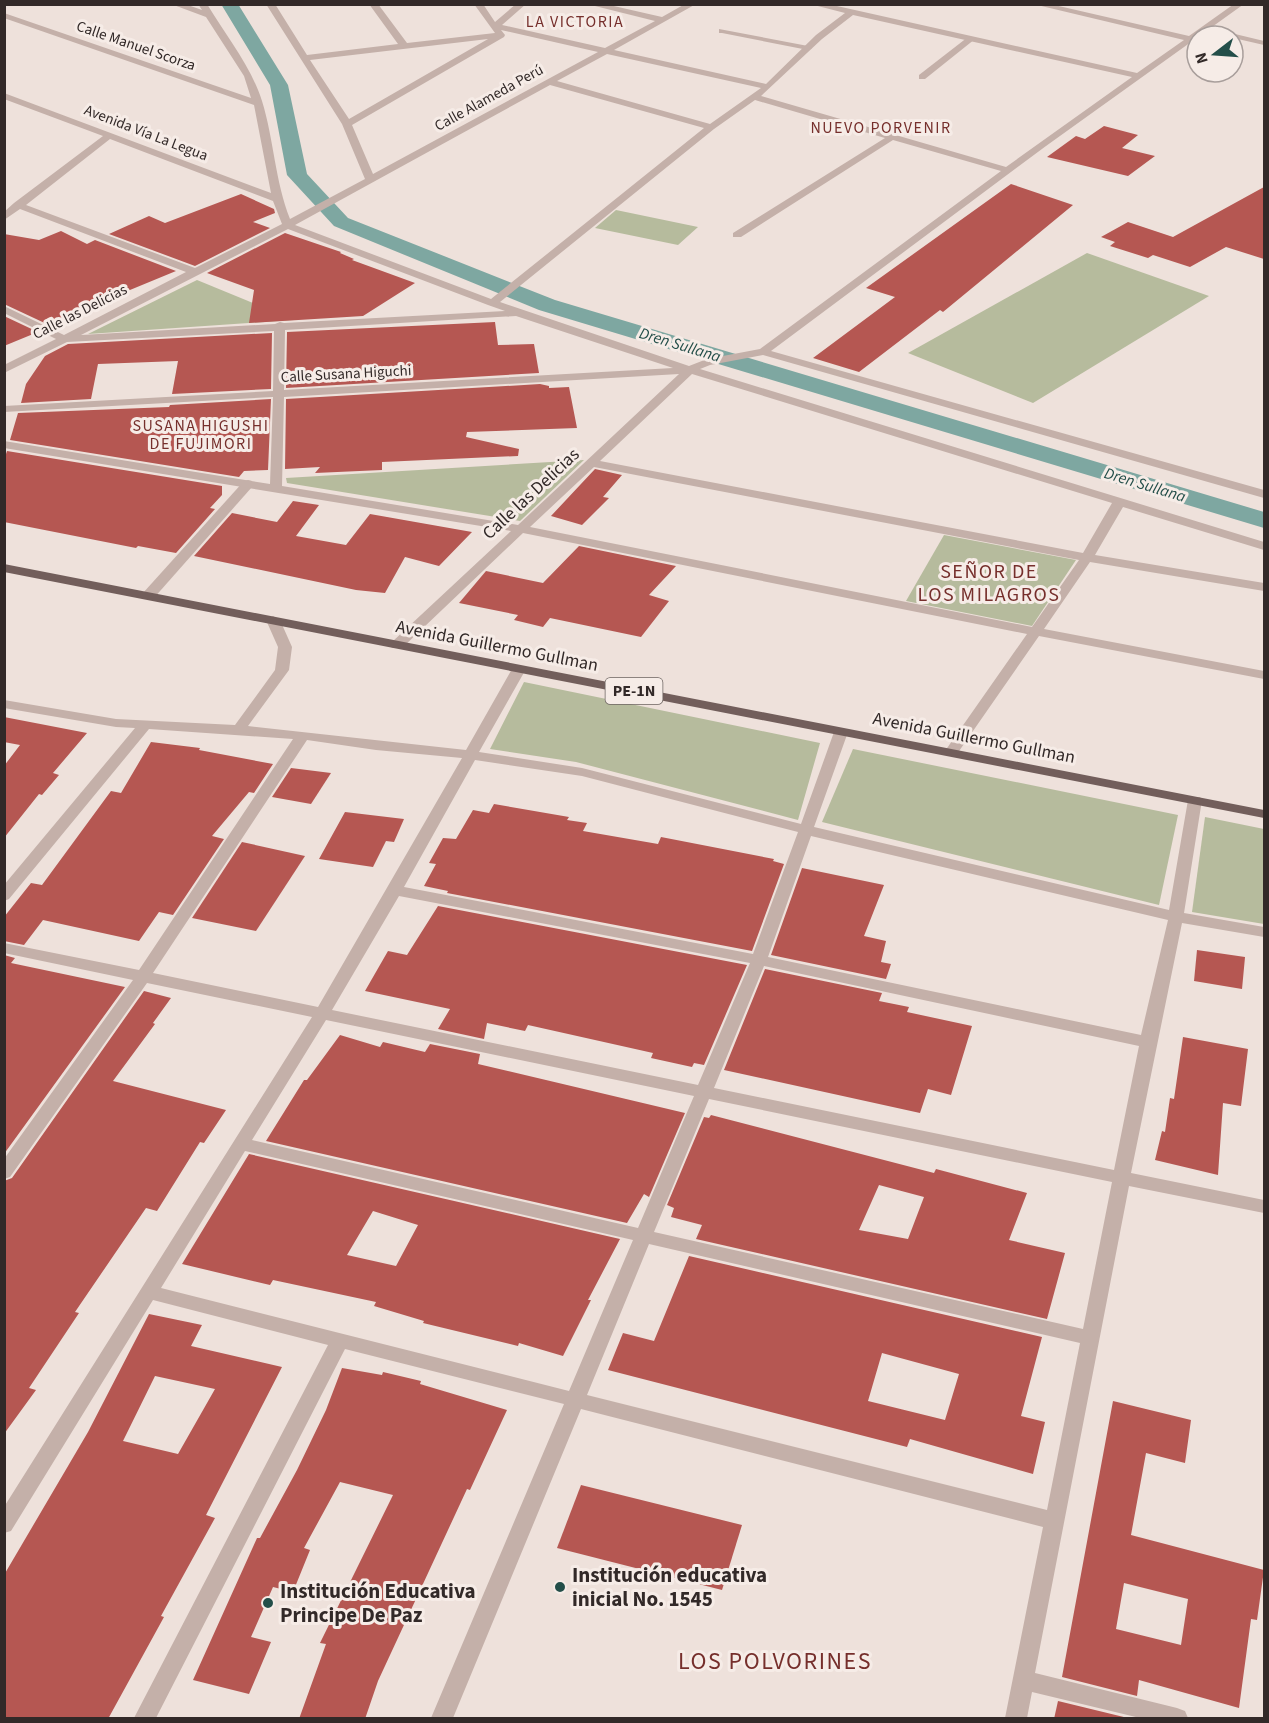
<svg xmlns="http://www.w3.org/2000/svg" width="1269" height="1723" viewBox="0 0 1269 1723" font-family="'Source Sans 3',sans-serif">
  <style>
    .green { fill: #b6bb9d }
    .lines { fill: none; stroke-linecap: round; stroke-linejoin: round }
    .canal { fill: #7ea7a1; fill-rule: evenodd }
    .building { fill: #b55752; fill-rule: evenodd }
    .service { fill: #c4b0a9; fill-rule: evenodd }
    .pedestrian { fill: #c4b0a9; fill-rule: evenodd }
    .minor { fill: #c4b0a9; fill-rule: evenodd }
    .primary { fill: #725e5b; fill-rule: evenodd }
    .poi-dot { fill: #234e49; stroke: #f6ece7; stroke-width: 2 }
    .labels { text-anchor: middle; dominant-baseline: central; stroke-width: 6; stroke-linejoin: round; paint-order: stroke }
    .far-street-label { font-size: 15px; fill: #322928; stroke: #f6ece7 }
    .far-neighbourhood-label { font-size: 16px; letter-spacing: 1.5px; fill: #762f2c; stroke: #f6ece7 }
    .far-water-label { font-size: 16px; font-style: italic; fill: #234e49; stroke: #f6ece7 }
    .shield { fill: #f6ece7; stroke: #6d6461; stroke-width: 1.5 }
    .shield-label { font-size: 16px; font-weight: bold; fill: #322928 }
    .street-label { font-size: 18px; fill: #322928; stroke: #f6ece7 }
    .neighbourhood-label { font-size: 20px; letter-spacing: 1.5px; fill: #762f2c; stroke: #f6ece7 }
    .near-poi-label { font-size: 21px; font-weight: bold; fill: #322928; stroke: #f6ece7; text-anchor: start }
    .near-neighbourhood-label { font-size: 24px; letter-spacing: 1.5px; fill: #762f2c; stroke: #f6ece7 }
  </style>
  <rect width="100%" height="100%" fill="#eee1db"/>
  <g class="green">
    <polygon points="616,210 698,227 678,245 595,228"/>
    <polygon points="1087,253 1209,296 1033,403 908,353"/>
    <polygon points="197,280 294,320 88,334"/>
    <polygon points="584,460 520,521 287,483 286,478"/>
    <polygon points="944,535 1076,560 1032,626 906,601"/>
    <polygon points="524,682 820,743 798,820 576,762 490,749"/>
    <polygon points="853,749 1178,815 1159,905 822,822"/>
    <polygon points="1205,817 1264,829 1264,924 1192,912"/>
  </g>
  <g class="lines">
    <polygon class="canal" points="221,4 238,4 288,85 307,174 348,218 555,300 1264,512 1264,528 539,310 334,226 287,175 270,85"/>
  </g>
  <g class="building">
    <polygon points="1104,126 1138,135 1122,148 1155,156 1128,176 1047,157 1076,136 1085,139"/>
    <polygon points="1011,184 1073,205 943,312 940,310 859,372 813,358 895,297 866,288"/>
    <polygon points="1264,187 1264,259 1226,247 1190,267 1153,255 1148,258 1110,246 1115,242 1101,237 1128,222 1173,237"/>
    <polygon points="241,194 274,209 275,213 253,222 270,228 195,266 109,234 149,216 165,223"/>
    <polygon points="61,231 87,244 95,240 176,271 96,304 100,306 51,326 4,304 4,234 39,240"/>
    <polygon points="285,233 341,252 340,253 354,259 352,260 415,283 363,316 249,323 254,290 207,273"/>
    <polygon points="4,316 38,332 4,346"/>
    <polygon points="495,322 498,345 534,344 539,373 286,388 287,332"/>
    <polygon points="272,333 271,389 172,394 178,361 98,364 91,399 21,403 26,384 45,356 68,344"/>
    <polygon points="540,384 549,386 549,388 569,387 577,428 467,432 466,437 519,449 518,456 382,462 382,470 315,473 320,467 285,469 286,399"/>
    <polygon points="271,399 268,470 244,471 239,477 10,440 18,413 169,407 170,405"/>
    <polygon points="7,451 222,486 222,495 210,508 215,509 176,553 138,546 136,548 4,522 4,460"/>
    <polygon points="595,469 622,475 603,497 609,498 582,525 551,516"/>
    <polygon points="293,501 319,505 296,536 346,545 370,514 472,532 439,566 405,557 385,593 356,590 194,556 232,513 277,522"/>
    <polygon points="579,546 676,566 649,595 669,601 641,637 550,618 543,627 514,620 518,615 459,603 486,571 543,583"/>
    <polygon points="4,717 87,733 53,773 59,775 42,795 39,794 4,838 4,766 20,745 4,742"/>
    <polygon points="151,742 200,748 199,750 273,764 254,793 249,792 212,836 224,839 173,915 159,912 139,941 43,920 24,945 4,941 4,917 31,883 42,885 111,791 121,793"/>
    <polygon points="291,768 331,773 311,804 272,797"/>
    <polygon points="494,804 569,817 567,820 587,823 583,831 658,844 661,837 774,859 773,861 784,864 752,951 447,893 448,891 424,886 436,864 429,863 443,838 456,839 473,810 489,813"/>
    <polygon points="345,812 404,819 394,842 386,841 373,867 319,859"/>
    <polygon points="242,842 305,856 256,931 192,918"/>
    <polygon points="802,868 884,885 864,936 886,941 881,962 891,964 886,979 771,955"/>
    <polygon points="438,906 747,965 704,1065 694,1063 692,1067 651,1058 653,1053 528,1025 525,1031 487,1023 484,1039 438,1029 450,1009 365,991 388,951 407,955"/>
    <polygon points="1197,950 1245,957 1242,989 1194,981"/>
    <polygon points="4,955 15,958 11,963 125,987 4,1154"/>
    <polygon points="765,969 882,993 879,1001 909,1007 907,1012 972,1026 951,1095 928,1089 920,1113 724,1070"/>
    <polygon points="144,991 171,998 153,1023 155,1024 113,1081 226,1110 204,1143 200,1142 157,1211 146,1208 75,1312 79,1313 29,1388 36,1390 4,1434 4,1181 12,1178"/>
    <polygon points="340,1035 380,1047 383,1042 425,1052 430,1044 480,1054 478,1064 685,1113 649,1197 644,1194 627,1223 266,1141 304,1080 307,1080"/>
    <polygon points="1183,1037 1248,1049 1241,1106 1223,1103 1218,1175 1155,1160 1162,1131 1165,1132 1170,1098 1174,1099"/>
    <path d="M711,1115L934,1173L936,1169L1027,1193L1009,1240L1065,1253L1047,1319L696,1239L702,1225L671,1217L674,1208L667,1205L704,1117L709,1118ZM879,1185L924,1197L908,1239L859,1230Z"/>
    <path d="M249,1154L620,1239L588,1300H591L563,1356L519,1343L518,1346L423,1323L424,1321L374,1306L376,1302L273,1280L270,1285L182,1264ZM373,1211L418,1225L396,1266L347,1255Z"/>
    <path d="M689,1256L1042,1337L1021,1416L1045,1422L1033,1474L910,1439L907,1447L608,1370L623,1333L654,1341ZM882,1353L959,1374L945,1420L868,1401Z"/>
    <path d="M149,1314L202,1325L191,1346L282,1367L206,1515L215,1518L161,1616L164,1617L108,1719H4V1575L88,1432ZM155,1376L215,1389L178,1454L123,1441Z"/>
    <polygon points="342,1368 382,1375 383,1372 421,1381 420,1384 507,1410 470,1490 467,1489 378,1681 365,1719 299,1719 326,1644 320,1643 393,1495 340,1482 304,1548 310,1550 293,1592 273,1587 251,1637 271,1642 249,1694 193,1680 257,1538 260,1538 297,1470 326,1410"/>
    <path d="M1113,1401L1191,1420L1185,1463L1146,1453L1131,1535L1264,1570L1257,1620L1251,1619L1239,1708L1139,1680L1137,1696L1062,1677ZM1124,1583L1188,1599L1181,1645L1116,1629Z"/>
    <polygon points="581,1485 742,1525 722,1590 557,1548"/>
    <polygon points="1058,1701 1132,1719 1054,1719"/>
  </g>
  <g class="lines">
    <g class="service">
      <polygon points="1206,27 1264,41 1264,45 1203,31 1202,29"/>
      <polygon points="719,29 808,46 812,48 808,50 722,33 719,33"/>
      <polygon points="968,37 975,39 925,79 919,79 919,75"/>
    </g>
    <polygon class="pedestrian" points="248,480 252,481 252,487 153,599 143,599 142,596 143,593 244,481"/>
    <g class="minor">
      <path d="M171,4H185L202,10L198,4H207C226,36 251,66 262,101C274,140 275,181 290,219L365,179L342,124L266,4H275L307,55L398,44L369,4H378L407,43L495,33L474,4H483L495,22L516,4H526L502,25L605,48L655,21L587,4H605L662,17L685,4H696L614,50L766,84L816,35L845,13L810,4H828L1137,73L1184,40L1033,4H1050L1189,36L1234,4H1244L1046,146L771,351L1264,490V498L763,355L710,365L700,369L1264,542V550L1123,507L1095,555L1264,583V591L1090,562L1044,629L1264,671V679L1039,636L957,754L952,755L945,751L1027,634L523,533L402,648H392L390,645L392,642L511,531L4,448V441L270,484L273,397L4,412V406L273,391L274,331L67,342L4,373V365L56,339L4,313V306L64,335L186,272L20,209L4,220V212L14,203L103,136L4,99V93L271,193L254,105L4,18V13L251,98L244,76L206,17ZM853,15L1132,77L1006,167L761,96L822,39ZM501,30L598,52L373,174L352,125L504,37L505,35ZM488,39L349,119L310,60ZM607,54L761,88L710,124L557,81ZM550,85L704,128L491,299L295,225ZM755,100L885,138L733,233V237H741L893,140L1001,171L760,349L707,359L689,366L500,302L714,129ZM110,139L273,201L282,224L195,268L26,205ZM288,229L488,305L505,311L284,323L280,322L275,324L81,335ZM516,316L673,368L284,390L285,330ZM679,374L518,525L282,486L284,397ZM692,374L1112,503L1083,553L600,461ZM594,467L1079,560L1032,627L530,527Z"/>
      <path d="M273,616L280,620L292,647L289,670L248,726L466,750L512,669L519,665L526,669L479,752L582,768L801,824L834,732L841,728L848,732L814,827L1169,910L1188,800L1190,797H1200L1202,800L1184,913L1264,927V937L1182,923L1131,1173L1264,1200V1213L1129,1186L1035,1673L1177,1708L1185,1711L1188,1718H1140L1032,1692L1027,1718H1005L1043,1527L581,1409L453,1718H431L564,1404L345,1349L156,1718H134L328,1345L153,1300L11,1531L4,1533V1507L312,1017L147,983L10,1177L4,1179V1159L133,980L4,953V943L139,970L293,739L149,729L9,899L4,901V885L135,728L116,727L4,708V700L116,719L235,725L275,670L278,647L266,620ZM307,740L376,750L462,758L318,1007L153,973ZM475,760L582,776L798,832L753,954L404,887ZM811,836L1168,920L1141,1035L768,957ZM399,896L750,963L698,1085L332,1010ZM764,966L1139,1046L1114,1170L714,1088ZM326,1020L694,1096L638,1228L252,1140ZM709,1099L1112,1182L1083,1329L654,1232ZM245,1151L633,1240L569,1391L161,1288ZM649,1244L1080,1343L1047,1510L587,1395Z"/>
    </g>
    <polygon class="primary" points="4,564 1264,810 1264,818 4,572"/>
  </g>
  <g class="poi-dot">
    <circle cx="560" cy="1587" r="6"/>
    <circle cx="268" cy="1603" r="6"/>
  </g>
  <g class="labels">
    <g class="far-street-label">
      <text transform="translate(136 46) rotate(19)">Calle Manuel Scorza</text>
      <text transform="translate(489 98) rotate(-29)">Calle Alameda Perú</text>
      <text transform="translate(146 133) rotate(21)">Avenida Vía La Legua</text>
      <text transform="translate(80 312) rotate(-27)">Calle las Delicias</text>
      <text transform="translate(346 374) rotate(-3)">Calle Susana Higuchi</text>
    </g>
    <g class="far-neighbourhood-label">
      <text x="575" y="22">LA VICTORIA</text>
      <text x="881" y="128">NUEVO PORVENIR</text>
      <text x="201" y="426">SUSANA HIGUSHI<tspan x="201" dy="18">DE FUJIMORI</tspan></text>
    </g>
    <g class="far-water-label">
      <text transform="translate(680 345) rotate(17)">Dren Sullana</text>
      <text transform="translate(1145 485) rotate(17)">Dren Sullana</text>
    </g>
    <rect class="shield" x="605.5" y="678" width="57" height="26" rx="4.5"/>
    <g class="shield-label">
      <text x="634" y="691">PE-1N</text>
    </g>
    <g class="street-label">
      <text transform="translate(531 494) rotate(-43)">Calle las Delicias</text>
      <text transform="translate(497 646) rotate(11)">Avenida Guillermo Gullman</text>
      <text transform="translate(974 738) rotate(11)">Avenida Guillermo Gullman</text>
    </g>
    <g class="neighbourhood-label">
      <text x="989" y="572">SEÑOR DE<tspan x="989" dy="23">LOS MILAGROS</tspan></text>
    </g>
    <g class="near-poi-label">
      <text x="572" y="1575">Institución educativa<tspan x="572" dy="24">inicial No. 1545</tspan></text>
      <text x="280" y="1591">Institución Educativa<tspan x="280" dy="24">Principe De Paz</tspan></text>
    </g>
    <g class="near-neighbourhood-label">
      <text x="775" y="1661">LOS POLVORINES</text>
    </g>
  </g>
  <rect width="1269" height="1723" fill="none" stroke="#322928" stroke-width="12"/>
  <g transform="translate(1215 54) rotate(253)"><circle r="28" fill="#f6ece7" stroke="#a89e9b" stroke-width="1.5"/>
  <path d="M0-4.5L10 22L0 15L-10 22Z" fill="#234e49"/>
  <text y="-9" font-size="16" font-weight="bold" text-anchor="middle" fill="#322928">N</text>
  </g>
</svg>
